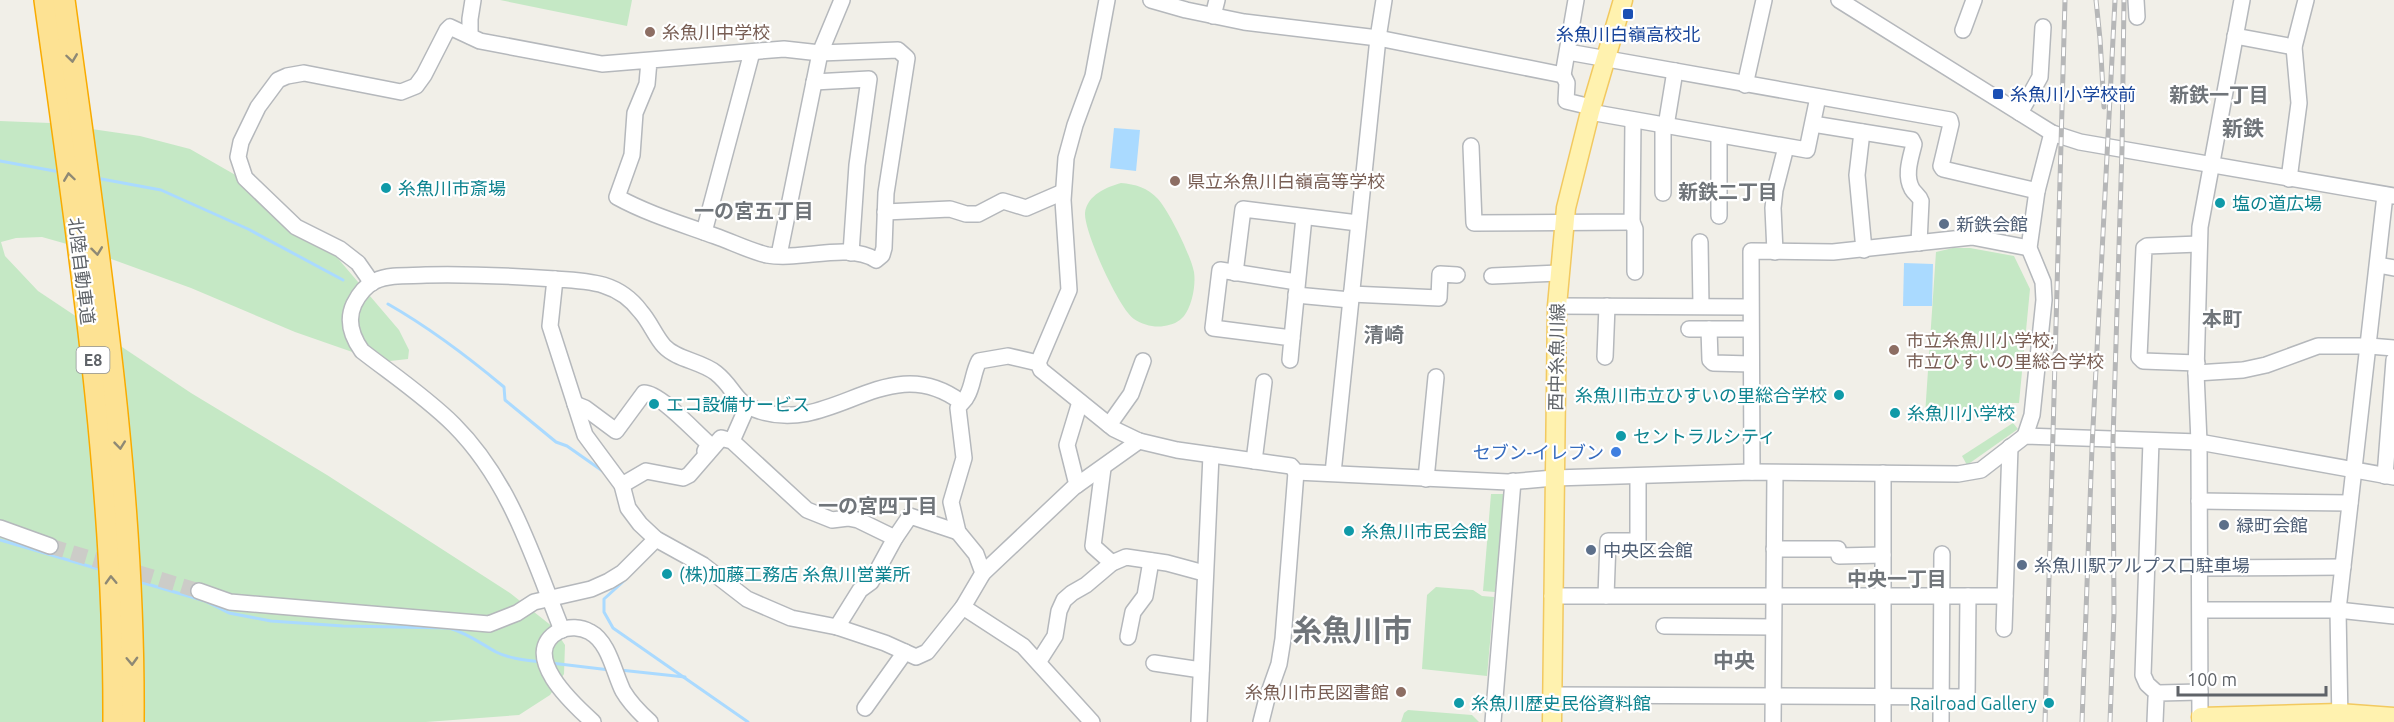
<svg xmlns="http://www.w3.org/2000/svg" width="2394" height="722" viewBox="0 0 2394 722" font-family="Ubuntu,'Noto Sans JP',sans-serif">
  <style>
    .green { fill: #c5e8c5 }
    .water { fill: #aadaff }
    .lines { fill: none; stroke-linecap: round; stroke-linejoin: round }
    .stream { stroke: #aadaff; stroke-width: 3 }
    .minor-tunnel { stroke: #ccccc8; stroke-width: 15; stroke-dasharray: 15 8; stroke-linecap: butt }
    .minor-casing { stroke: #b5b8bc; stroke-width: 18 }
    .major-casing { stroke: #f2c960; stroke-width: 21 }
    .highway-casing { stroke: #f9ab00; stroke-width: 24 }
    .minor { stroke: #fff; stroke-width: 15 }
    .major { stroke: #fff2af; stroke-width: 18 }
    .highway { stroke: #fde293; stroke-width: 21 }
    .rail-casing { stroke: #b6b7b8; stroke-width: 5 }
    .rail { stroke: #fff; stroke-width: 3; stroke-dasharray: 9; stroke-linecap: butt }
    .oneway { stroke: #8e8975 }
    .transit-dot { fill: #1a4fb4; stroke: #fff; stroke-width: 2 }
    .education-dot { fill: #8d6e63; stroke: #fff; stroke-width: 2 }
    .culture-dot { fill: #0f9aa8; stroke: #fff; stroke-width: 2 }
    .service-dot { fill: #5c6f8a; stroke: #fff; stroke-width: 2 }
    .shop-dot { fill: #3f7fe0; stroke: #fff; stroke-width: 2 }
    .labels { text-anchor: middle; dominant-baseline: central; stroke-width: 4.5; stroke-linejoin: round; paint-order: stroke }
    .shield { fill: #fff; stroke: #8f9295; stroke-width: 1.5 }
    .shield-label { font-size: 16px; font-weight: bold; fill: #5f6368 }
    .education-label { font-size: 18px; fill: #785e54; stroke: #fff; text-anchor: start }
    .transit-label { font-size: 18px; fill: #164399; stroke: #fff }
    .culture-label { font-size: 18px; fill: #0d838f; stroke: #fff; text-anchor: start }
    .service-label { font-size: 18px; fill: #4e5e75; stroke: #fff; text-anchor: start }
    .street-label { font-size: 18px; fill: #5f6368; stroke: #fff }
    .shop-label { font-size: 18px; fill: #366cbe; stroke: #fff; text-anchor: end }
    .neighbourhood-label { font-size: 20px; font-weight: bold; fill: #70757a; stroke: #fff }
    .quarter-label { font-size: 21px; font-weight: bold; fill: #70757a; stroke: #fff }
    .town-label { font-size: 30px; font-weight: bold; fill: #70757a; stroke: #fff }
  </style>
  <rect width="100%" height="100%" fill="#f1efe8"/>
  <g class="green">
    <polygon points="500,0 632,0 627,26"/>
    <polygon points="0,121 50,123 140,136 190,149 272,196 335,255 399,330 409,350 408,359 381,362 295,332 191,288 81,248 42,237 16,238 1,242 5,256 38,291 191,393 327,475 510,593 553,627 565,645 564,674 550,695 519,715 426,722 0,722"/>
    <path d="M1121,183C1135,184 1148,188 1158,199C1169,211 1191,256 1194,272C1196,285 1192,306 1184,316C1179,322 1172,325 1164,326C1155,328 1143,325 1134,319C1119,309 1084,232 1085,213C1087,195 1107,187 1121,183Z"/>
    <polygon points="1953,248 1970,248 2014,256 2030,289 2019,403 2001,403 1986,411 1945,409 1925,415 1936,252"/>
    <polygon points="2013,423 2018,429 1967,465 1962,456"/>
    <polygon points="1491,494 1505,494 1495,592 1483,591"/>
    <polygon points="1436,587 1473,590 1482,596 1494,597 1487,676 1422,669 1427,595"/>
    <polygon points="1408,710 1472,715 1479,722 1401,722 1404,713"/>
  </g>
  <g class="water">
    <polygon points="1114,128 1140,130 1136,171 1110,168"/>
    <polygon points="1904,263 1933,264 1932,306 1903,306"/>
  </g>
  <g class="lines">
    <g class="stream">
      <polyline points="0,161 60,172"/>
      <polyline points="96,178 161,190 248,229 343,280"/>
      <path d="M388,304C430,328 467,356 504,387L505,400L556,442L567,446L604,472"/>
      <polyline points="0,540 102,570"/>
      <polyline points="626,579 604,599 604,612 613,628 748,722"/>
      <path d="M137,581L205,601L229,613L271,621L343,626L449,628C467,633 480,643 496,652C510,659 526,660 542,662"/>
      <polyline points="551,663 610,670"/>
      <polyline points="620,670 685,677"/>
    </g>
    <polyline class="minor-tunnel" points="50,546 199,591"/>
    <g class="minor-casing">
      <g id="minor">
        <polyline points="1151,0 1186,10 1244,22 1378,38 1563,75 1576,0"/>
        <polyline points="1839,0 2052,133 2080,142 2394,196"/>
        <polyline points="2136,0 2137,17"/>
        <polyline points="1213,16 1217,0"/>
        <polyline points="1963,30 1974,0"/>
        <polyline points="470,36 470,19 473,0"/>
        <polyline points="2235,36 2294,47"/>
        <polyline points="1568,52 1950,120 1951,124 1941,166 1943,169 2037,191"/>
        <polyline points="1563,75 1567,83 1566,101 1591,107"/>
        <polyline points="814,82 869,79 857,165 851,253"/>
        <polyline points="1745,85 1764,0"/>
        <polyline points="1590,112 1807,150 1818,97"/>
        <polyline points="2020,113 2040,77 2043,27"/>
        <path d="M1813,124L1912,140L1914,144C1911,157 1904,175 1912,189C1915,194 1919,195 1921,201L1919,243"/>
        <polyline points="1666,126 1675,71"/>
        <polyline points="1862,132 1857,175 1864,250"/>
        <polyline points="1719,135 1719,216"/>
        <polyline points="1471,146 1474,223 1632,222 1633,120"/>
        <polyline points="2289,179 2299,103 2294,47 2306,0"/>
        <polyline points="1663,193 1663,126"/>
        <polyline points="885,212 950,209 966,214 978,214 1003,201 1026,208 1063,192"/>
        <polyline points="1632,222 1635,229 1635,272"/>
        <polyline points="704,232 752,52"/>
        <polyline points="1700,242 1701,306"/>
        <polyline points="1775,252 1773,208 1775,190 1786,147"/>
        <polyline points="779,255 820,53 842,0"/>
        <polyline points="2378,265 2394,268"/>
        <polyline points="1235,273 1243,209 1358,223"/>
        <polyline points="1492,276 1559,273"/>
        <path d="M555,279C512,276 469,274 426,275C410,276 390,274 375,281C365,286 359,294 354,304C346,321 352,337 362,351C393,375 427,398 454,425C511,482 533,558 562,630"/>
        <path d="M372,283L358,263L340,249L296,227L245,178L238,157L241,142L258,107L278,80L287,76L304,73L401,92L416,86L424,75L447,30L450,27L480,41L602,64L784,49L820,53L898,50L907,58L886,193L884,248L882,255L876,260C848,242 801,261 767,255C750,251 732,242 715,236C682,224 648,214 617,197L632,155L635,113L647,84L649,61"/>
        <polyline points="1351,294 1439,298 1440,274 1457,275"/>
        <polyline points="1296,295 1350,300"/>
        <polyline points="1557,306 1750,307"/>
        <polyline points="1689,329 1750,329"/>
        <polyline points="1709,329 1710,360 1713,363 1751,364"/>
        <polyline points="1292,338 1304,217"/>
        <polyline points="1605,357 1607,306"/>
        <polyline points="1290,360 1292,338 1213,328 1220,270 1297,282"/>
        <polyline points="1038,363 1069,290 1063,200 1066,158 1075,125 1093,76 1107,0"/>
        <polyline points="2197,363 2143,361 2139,357 2144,248 2147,246 2199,244"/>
        <polyline points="2196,373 2243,370 2266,365 2318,346 2369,346 2394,348"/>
        <path d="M961,402C888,348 834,435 760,411C733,403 736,389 716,373C701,361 677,360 664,346C655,336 650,322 641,312C619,282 590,281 555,279L550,326L585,435L622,485L628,508L640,524L656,539L703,565L747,599L791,618L837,627L885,643L916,657L927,652L963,607L983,573L1073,488L1139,441"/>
        <path d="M575,404L585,408L616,431L644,393C660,393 695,432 709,444L705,451L707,454"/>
        <polyline points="1109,425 1131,394 1143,361"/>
        <polyline points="2025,436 2032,415 2044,300 2043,282 2029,248 2037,191 2052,133"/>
        <polyline points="732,441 747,407"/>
        <polyline points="2151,441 2143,675 2147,684 2158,694"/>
        <polyline points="1254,461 1264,382"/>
        <polyline points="1103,468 1093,546 1112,563"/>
        <polyline points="1752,472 1751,251 1833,252 1972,237 2029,248"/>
        <polyline points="1333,473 1378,38 1384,0"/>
        <polyline points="1883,473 1883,722"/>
        <polyline points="2385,476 2394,360"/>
        <polyline points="1426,479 1436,377"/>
        <polyline points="622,485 646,471 683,478 689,475 721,438 732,441 807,510 832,520 848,518 858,520 895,538"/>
        <polyline points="1077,485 1067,445 1080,402"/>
        <polyline points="2199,501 2350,503"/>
        <polyline points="0,528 50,546"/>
        <polyline points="1774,549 1838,549 1839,556 1883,555"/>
        <polyline points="2200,568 2343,567"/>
        <path d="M983,573L976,554L958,532L951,502L964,458L958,408C961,402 965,401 967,396C973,386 973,372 979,361L1008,356L1038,363L1041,370L1114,429L1139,441L1177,450L1291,466L1296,472L1508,482L1554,478L1752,472L1958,474L1981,470L2025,436L2199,442L2394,477"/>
        <polyline points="199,591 230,602 489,624 517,613 534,602 591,589 609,581 622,573 656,539"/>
        <polyline points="1552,596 1968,596 1967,697 1552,695"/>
        <polyline points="1606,596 1608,541 1638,541 1638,476"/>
        <polyline points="1968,596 2005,596"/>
        <polyline points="963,607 1023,646 1092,722"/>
        <polyline points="2201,610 2338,610 2394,616"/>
        <polyline points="1664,626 1773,627"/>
        <polyline points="837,627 860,590 871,582 895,538 910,516 958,532"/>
        <polyline points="2004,629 2010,447"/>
        <polyline points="1128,637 1133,612 1145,596 1151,561"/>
        <polyline points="1039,661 1055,636 1059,611 1064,600 1072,593 1086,585 1112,563 1126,557 1167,563 1204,573"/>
        <polyline points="1154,663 1201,670"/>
        <polyline points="865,708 905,652"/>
        <path d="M593,722C573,704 518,654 559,631C569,626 581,627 590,632C609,642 614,673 623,691C630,703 640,713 650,722"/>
        <polyline points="1199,722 1211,455"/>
        <polyline points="1261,722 1267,698 1279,664 1283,639 1296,472"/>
        <polyline points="1493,722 1513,481"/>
        <polyline points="1773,722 1775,473"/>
        <polyline points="1941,722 1942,554"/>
        <polyline points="2155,722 2156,698 2159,693 2200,692"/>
        <polyline points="2200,722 2199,442 2196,373 2200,227 2242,0"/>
        <polyline points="2340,722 2338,610 2385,195"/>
      </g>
    </g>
    <g class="major-casing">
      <g id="major">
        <polyline points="2201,717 2339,713 2394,717"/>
        <polyline points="1552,722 1557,306 1566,208 1590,112 1623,0"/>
      </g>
    </g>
    <g class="highway-casing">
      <g id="highway">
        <path d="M45,0C78,240 115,479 114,722"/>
        <path d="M64,0C96,239 135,480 133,722"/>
      </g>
    </g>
    <use href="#minor" class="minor"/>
    <use href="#major" class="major"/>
    <use href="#highway" class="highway"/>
    <g class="rail-casing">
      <g id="rail">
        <polyline points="2096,0 2100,39 2104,107"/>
        <polyline points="2045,722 2065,0"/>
        <polyline points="2082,722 2092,447 2115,0"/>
        <polyline points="2110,722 2114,612 2113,440 2122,149 2124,0"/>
      </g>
    </g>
    <use href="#rail" class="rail"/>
  </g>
  <defs><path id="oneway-chevron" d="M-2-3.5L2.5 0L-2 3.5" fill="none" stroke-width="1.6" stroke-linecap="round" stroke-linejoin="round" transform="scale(1.5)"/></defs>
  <g class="oneway">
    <use href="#oneway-chevron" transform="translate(72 58) rotate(82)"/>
    <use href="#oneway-chevron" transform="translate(69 177) rotate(-98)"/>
    <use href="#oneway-chevron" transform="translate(97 251) rotate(83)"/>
    <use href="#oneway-chevron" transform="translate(120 445) rotate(84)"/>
    <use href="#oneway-chevron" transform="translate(111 580) rotate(-92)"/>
    <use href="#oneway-chevron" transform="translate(132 661) rotate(88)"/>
  </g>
  <g class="transit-dot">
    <rect x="1622" y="8" width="12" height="12" rx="3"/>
    <rect x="1992" y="88" width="12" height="12" rx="3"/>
  </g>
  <g class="education-dot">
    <circle cx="650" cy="32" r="6"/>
    <circle cx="1175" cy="181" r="6"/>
    <circle cx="1894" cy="350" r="6"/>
    <circle cx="1401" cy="692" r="6"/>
  </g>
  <g class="culture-dot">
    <circle cx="386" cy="188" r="6"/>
    <circle cx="2220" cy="203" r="6"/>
    <circle cx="1839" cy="395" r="6"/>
    <circle cx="654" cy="404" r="6"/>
    <circle cx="1895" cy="413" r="6"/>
    <circle cx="1621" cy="436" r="6"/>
    <circle cx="1349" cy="531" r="6"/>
    <circle cx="667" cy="574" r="6"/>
    <circle cx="1459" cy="703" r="6"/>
    <circle cx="2049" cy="703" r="6"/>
  </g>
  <g class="service-dot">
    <circle cx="1944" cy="224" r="6"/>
    <circle cx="2224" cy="525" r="6"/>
    <circle cx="1591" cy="550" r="6"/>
    <circle cx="2022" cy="565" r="6"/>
  </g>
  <circle class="shop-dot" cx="1616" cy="452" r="6"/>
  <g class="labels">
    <rect class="shield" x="76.5" y="347" width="33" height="26" rx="4.5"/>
    <g class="shield-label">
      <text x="93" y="360">E8</text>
    </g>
    <g class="education-label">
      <text x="662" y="32">糸魚川中学校</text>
      <text x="1187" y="181">県立糸魚川白嶺高等学校</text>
      <text x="1906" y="340">市立糸魚川小学校;<tspan x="1906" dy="21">市立ひすいの里総合学校</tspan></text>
      <text x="1389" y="692" text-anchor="end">糸魚川市民図書館</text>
    </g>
    <g class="transit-label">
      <text x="1628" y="34">糸魚川白嶺高校北</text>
      <text x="2010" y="94" text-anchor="start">糸魚川小学校前</text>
    </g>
    <g class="culture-label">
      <text x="398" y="188">糸魚川市斎場</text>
      <text x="2232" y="203">塩の道広場</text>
      <text x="1827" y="395" text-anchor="end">糸魚川市立ひすいの里総合学校</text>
      <text x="666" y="404">エコ設備サービス</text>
      <text x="1907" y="413">糸魚川小学校</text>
      <text x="1633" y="436">セントラルシティ</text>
      <text x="1361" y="531">糸魚川市民会館</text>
      <text x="679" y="574">(株)加藤工務店 糸魚川営業所</text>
      <text x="1471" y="703">糸魚川歴史民俗資料館</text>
      <text x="2037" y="703" text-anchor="end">Railroad Gallery</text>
    </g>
    <g class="service-label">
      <text x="1956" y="224">新鉄会館</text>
      <text x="2236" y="525">緑町会館</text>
      <text x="1603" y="550">中央区会館</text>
      <text x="2034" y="565">糸魚川駅アルプス口駐車場</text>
    </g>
    <g class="street-label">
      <text transform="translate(82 271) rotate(83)">北陸自動車道</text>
      <text transform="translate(1556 357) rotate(-89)">西中糸魚川線</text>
    </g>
    <g class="shop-label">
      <text x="1604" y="452">セブン-イレブン</text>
    </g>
    <g class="neighbourhood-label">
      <text x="2219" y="94">新鉄一丁目</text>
      <text x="1728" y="191">新鉄二丁目</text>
      <text x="754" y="210">一の宮五丁目</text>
      <text x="2222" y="318">本町</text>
      <text x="1384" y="334">清崎</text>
      <text x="878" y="505">一の宮四丁目</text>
      <text x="1897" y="578">中央一丁目</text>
    </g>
    <g class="quarter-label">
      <text x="2243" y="128">新鉄</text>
      <text x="1734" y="660">中央</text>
    </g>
    <g class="town-label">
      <text x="1352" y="630">糸魚川市</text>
    </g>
  </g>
  <path d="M2178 686v9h148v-9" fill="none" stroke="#5f6368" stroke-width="3"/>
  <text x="2187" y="686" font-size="18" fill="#5f6368" stroke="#ffffff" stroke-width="4.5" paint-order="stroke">100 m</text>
</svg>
